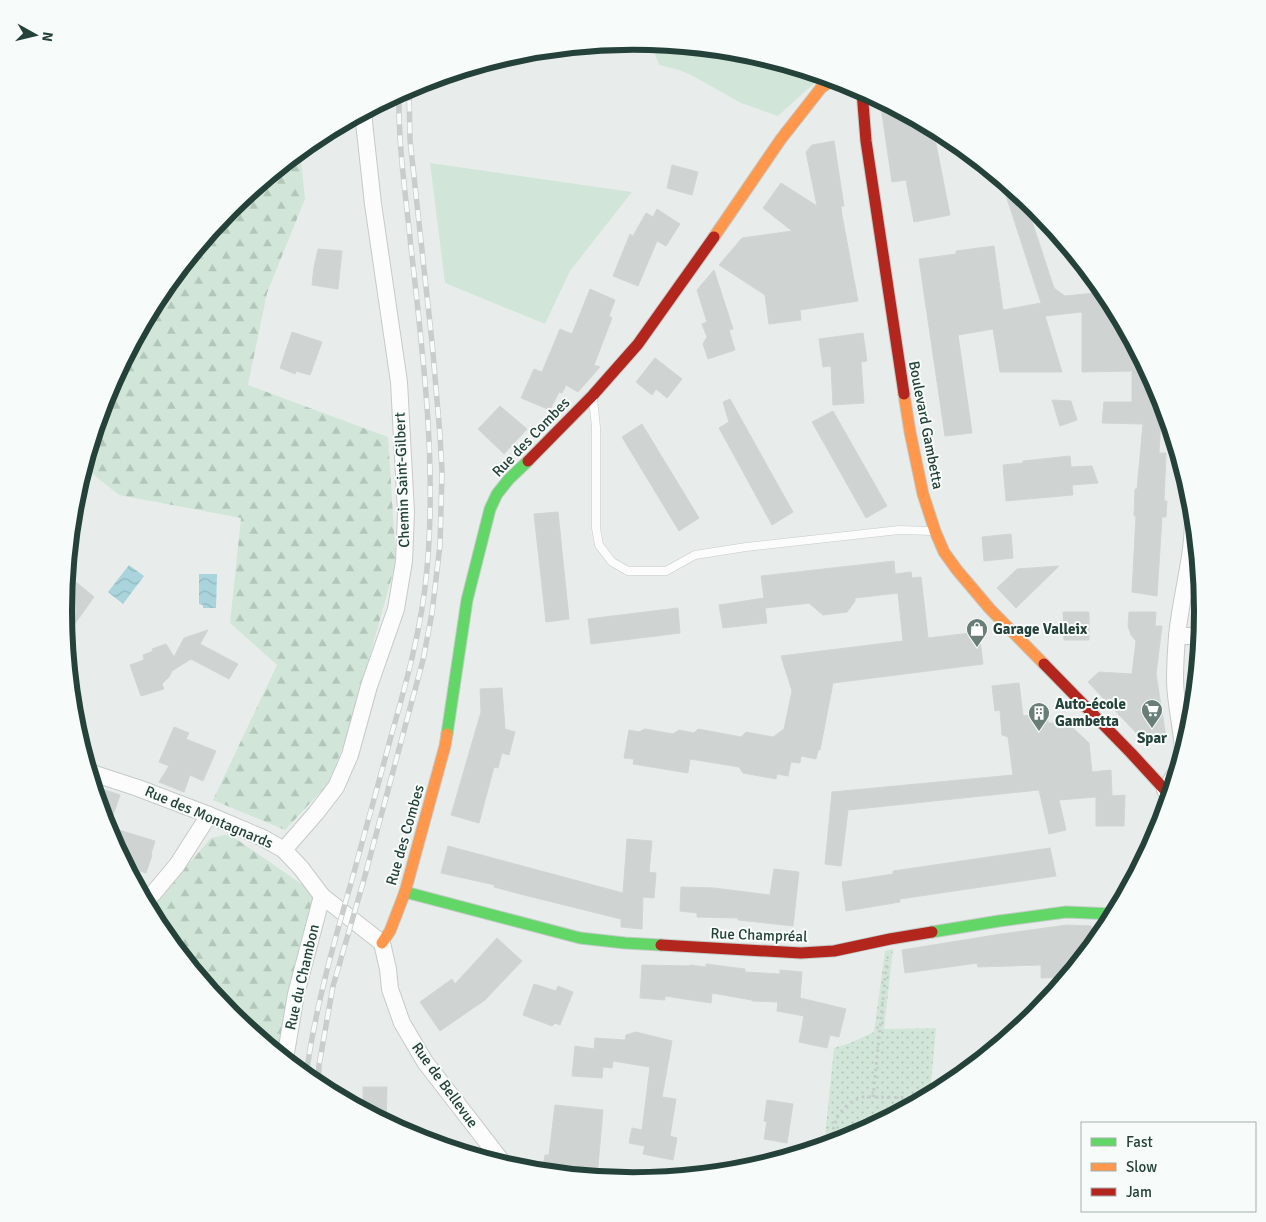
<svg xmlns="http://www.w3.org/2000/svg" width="1266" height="1222" viewBox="0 0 1266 1222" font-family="Signika,sans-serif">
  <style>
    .grass { fill: #d1e6d8 }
    .forest { fill: url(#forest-firs) }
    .park { fill: url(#park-dots) }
    .water { fill: url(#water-waves) }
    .building { fill: #cfd4d2; stroke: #d1d6d4 }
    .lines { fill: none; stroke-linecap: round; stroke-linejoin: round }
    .lane-casing { stroke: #c5cac8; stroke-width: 9 }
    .street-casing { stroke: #c5cac8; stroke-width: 18 }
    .fast-casing { stroke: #c3cbc8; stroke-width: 13 }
    .slow-casing { stroke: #c3cbc8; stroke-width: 13 }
    .jam-casing { stroke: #c3cbc8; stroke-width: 13 }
    .path { stroke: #c3ccca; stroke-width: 3; stroke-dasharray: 2.5 4; stroke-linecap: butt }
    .lane { stroke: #fcfcfc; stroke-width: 8 }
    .street { stroke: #fcfcfc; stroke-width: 16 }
    .fast { stroke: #63d668; stroke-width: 11 }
    .slow { stroke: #ff974d; stroke-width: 11 }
    .jam { stroke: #b3261e; stroke-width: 11 }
    .rail-casing { stroke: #c9cdcc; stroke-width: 5.5 }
    .rail { stroke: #f7fbf9; stroke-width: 4; stroke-dasharray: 11; stroke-linecap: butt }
    .labels { text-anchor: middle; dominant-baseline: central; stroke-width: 4; stroke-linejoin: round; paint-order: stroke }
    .street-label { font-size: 15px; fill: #24423a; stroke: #f7fbf9 }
    .poi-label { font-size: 15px; font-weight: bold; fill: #24423a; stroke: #f7fbf9; text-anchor: start }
    .rim { fill: none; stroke: #24423a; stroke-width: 6 }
  </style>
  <defs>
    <pattern id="forest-firs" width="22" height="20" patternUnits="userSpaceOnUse" patternTransform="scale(1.25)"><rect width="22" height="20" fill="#d1e6d8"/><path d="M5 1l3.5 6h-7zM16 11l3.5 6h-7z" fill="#b3c6ba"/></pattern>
    <pattern id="park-dots" width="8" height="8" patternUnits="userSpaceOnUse" patternTransform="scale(1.25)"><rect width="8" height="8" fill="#d1e6d8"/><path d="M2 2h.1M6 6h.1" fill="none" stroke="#b3c6ba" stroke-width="1.8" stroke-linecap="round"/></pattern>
    <pattern id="water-waves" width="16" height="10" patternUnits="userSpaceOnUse" patternTransform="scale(1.25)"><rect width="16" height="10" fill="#a9d4db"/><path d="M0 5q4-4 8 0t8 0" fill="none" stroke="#91b7bd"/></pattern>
  </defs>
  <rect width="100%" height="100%" fill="#e8edeb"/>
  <g class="grass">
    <polygon points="651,43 744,52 822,76 778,116 741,103 691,75 679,70 659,65"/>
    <polygon points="430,163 632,192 570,271 545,324 445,283"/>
  </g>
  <g class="forest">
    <polygon points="300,151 305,199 267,293 248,385 388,437 396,562 348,734 328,784 285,830 213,800 277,665 230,623 241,518 119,495 84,467 107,393 159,294 230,208"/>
    <polygon points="229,834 313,892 316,904 281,1056 230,1014 159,927 149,909 211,838"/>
  </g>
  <polygon class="park" points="893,949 884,1029 936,1028 931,1083 950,1084 851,1137 824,1146 834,1048 850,1043 874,1032 885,951"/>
  <g class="water">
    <polygon points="129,565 144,576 123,604 108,592"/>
    <polygon points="199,574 217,574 216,608 203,608 203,605 199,604"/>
  </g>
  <g class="building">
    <polygon points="880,100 933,129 950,215 914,222 906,180 892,182"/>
    <polygon points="834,141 844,206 841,206 842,215 858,301 800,310 801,320 769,324 765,295 719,265 742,238 792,231 763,208 781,183 817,206 806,152 812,145"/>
    <polygon points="672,165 698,172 692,195 667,188"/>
    <polygon points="1001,180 1025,200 1054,288 1065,296 1105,292 1159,393 1162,402 1159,453 1166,453 1164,501 1167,501 1166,517 1162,517 1157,596 1132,592 1136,516 1134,516 1135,489 1137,489 1143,424 1102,423 1104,402 1132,402 1132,371 1082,372 1082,312 1045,316 1062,372 1000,372 993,329 958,335 972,433 945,436 919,259 956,254 956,251 994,246 1003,310 1041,303"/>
    <polygon points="657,209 680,224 666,246 657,241 638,286 613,276 630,234 633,236 646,213 653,217"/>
    <polygon points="318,249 342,251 338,289 312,285 314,267"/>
    <polygon points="714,270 733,329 729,330 735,350 708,359 703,344 707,337 702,324 707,322 697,290"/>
    <polygon points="590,289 615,300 609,316 612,318 594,365 600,367 578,392 566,385 562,393 559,392 550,410 521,398 534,369 542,372 560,329 572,334"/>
    <polygon points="292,332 322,342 310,375 296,371 295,374 280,368"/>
    <polygon points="863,333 867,361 861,362 864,403 833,405 831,366 823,367 819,339"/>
    <polygon points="655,358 682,379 667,398 656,389 652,395 636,382"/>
    <polygon points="730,399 793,512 772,525 719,428 729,422 723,402"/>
    <polygon points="1052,400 1071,401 1077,420 1060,426"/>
    <polygon points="500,406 527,429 504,454 478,429"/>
    <polygon points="833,411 887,506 866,518 812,422"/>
    <polygon points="642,424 699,518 679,531 622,437"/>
    <polygon points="1070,456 1071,467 1092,466 1098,483 1072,485 1073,495 1006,501 1003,465 1023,463 1023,461"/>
    <polygon points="558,512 569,619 546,622 534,514"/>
    <polygon points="1011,534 1013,558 984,561 982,537"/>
    <polygon points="894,561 895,574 911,572 912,578 921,577 928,638 979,632 983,664 833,683 820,750 818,750 816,759 801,756 800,763 791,762 788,776 777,774 776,779 743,773 739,767 690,759 688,773 633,764 634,759 624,758 629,730 639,732 645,729 673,734 679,730 694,733 698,729 741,737 746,732 773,737 784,729 792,691 781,656 903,641 898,593 855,598 855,601 847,612 823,615 810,604 810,603 765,608 767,623 723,628 719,605 764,598 761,576"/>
    <polygon points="1059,566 1016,608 997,588 1017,569"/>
    <polygon points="76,582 94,597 66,636 63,611 65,596"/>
    <polygon points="678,608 680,633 591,644 588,619"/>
    <polygon points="1063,612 1089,612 1089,640 1064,640"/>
    <polygon points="1129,612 1156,612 1155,626 1162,626 1156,674 1166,737 1143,740 1088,682 1099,672 1132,674 1136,641 1131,635 1128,626"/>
    <polygon points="208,630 200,644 238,664 229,679 191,659 172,671 169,677 162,684 164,689 141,696 130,665 144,660 143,655 153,651 152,649 166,644 174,657 184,638"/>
    <polygon points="1019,683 1023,716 1047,713 1048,723 1057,723 1057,729 1072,727 1089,743 1092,772 1111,770 1112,796 1125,795 1124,826 1096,826 1096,797 1059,800 1066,830 1049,834 1039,790 848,810 841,866 825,864 832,792 1013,775 1008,737 1002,735 1000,710 995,711 992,686"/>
    <polygon points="502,688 505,729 515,732 509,755 502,753 498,768 494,767 479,823 451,815 481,712 480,689"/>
    <polygon points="174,727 189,733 186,739 216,751 203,781 190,775 184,792 159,782 169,766 159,762"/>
    <polygon points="94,786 120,795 109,827 155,841 151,854 152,855 146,873 127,867 107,829"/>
    <polygon points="627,839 652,841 649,872 656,873 654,898 643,897 642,929 621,927 621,919 520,894 494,887 495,885 441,873 448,846 623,893"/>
    <polygon points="1050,848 1056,876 900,899 900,902 846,911 842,882 893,874 893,871"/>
    <polygon points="774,869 799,872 793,926 738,920 738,918 697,917 697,913 680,911 681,887 714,888 770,895"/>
    <polygon points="1067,925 1091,926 1095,942 1066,977 1041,978 1041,965 978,967 977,963 905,973 902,950 1001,934"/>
    <polygon points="497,938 522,961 485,1000 440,1031 420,1002 452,979 455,984"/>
    <polygon points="706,964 745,969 745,972 780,974 780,970 802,972 800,998 846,1009 839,1037 830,1035 827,1048 799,1042 804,1016 777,1011 778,1002 752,1001 752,1000 712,993 711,1003 665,996 665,1000 640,998 642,965 690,966 690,965 706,967"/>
    <polygon points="534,984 556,991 558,986 573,992 560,1025 555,1023 552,1026 523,1015"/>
    <polygon points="636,1032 672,1041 662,1097 676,1099 670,1136 677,1138 673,1160 643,1154 645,1146 629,1143 632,1128 642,1130 650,1067 613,1061 612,1068 603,1067 602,1078 572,1076 575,1046 594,1049 595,1038 625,1040 626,1035"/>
    <polygon points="363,1087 387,1087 386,1122 363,1109"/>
    <polygon points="767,1100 793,1104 787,1143 764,1139 767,1122 764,1121"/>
    <polygon points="555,1105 603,1110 597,1177 542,1172 545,1155 549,1155"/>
  </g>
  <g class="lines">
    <g class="lane-casing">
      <polyline id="lane" points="593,399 596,427 596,528 599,545 612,562 628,571 666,571 695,555 746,547 899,530 932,531"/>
    </g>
    <g class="street-casing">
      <g id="street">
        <polyline points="1177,636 1200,636"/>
        <path d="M1183,751C1182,727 1175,703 1175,679C1175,665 1176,650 1177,636C1181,595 1194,555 1193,514"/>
        <polyline points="89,772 138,788 209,815 263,838 284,850 301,868 322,896 382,943 388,969 390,989 402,1023 425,1062 504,1164"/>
        <polyline points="1165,790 1176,773"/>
        <polyline points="284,850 289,844 316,813 336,787 350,755 369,686 396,609 404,561 406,513 399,382 373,204 364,122 364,112"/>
        <polyline points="146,902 177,865 209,815"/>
        <polyline points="285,1059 296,994 322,896"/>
      </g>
    </g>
    <g class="fast-casing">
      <g id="fast">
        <polyline points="447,734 467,600 490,509 497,494 509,479 528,461"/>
        <polyline points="405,892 580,938 625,943 661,945"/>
        <polyline points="932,932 999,921 1066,912 1114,914"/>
      </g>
    </g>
    <g class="slow-casing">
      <g id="slow">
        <polyline points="714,237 781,139 821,88 834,79"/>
        <polyline points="904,394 910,432 923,494 935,531 944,552 957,570 990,609 1044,664"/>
        <polyline points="382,943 390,931 405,892 445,746 447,734"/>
      </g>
    </g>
    <g class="jam-casing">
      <g id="jam">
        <polyline points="862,91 866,141 904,394"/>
        <polyline points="528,461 593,395 638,344 714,237"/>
        <polyline points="1044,664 1131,753 1165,790 1169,797"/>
        <polyline points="661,945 801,953 834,951 890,939 932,932"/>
      </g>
    </g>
    <g class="path">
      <polyline points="873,1097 887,960"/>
      <polyline points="834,1142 832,1133 837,1117 845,1107 854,1100 863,1097 873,1097 925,1098"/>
    </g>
    <use href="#lane" class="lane"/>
    <use href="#street" class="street"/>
    <use href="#fast" class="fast"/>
    <use href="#slow" class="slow"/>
    <use href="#jam" class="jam"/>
    <g class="rail-casing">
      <g id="rail">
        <path d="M306,1076C315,1008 334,942 353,876C365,831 378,786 390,740C406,684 422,627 427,569C437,458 422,348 410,238C405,190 398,142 399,93"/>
        <polyline points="318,1085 319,1065 333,986 363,883 423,660 432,613 440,545 442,472 440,435 432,342 410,140 409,88"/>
      </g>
    </g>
    <use href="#rail" class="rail"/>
  </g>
  <defs>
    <g id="shop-pin" transform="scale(1.125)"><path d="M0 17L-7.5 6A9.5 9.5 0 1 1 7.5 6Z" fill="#697e78" stroke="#f7fbf9"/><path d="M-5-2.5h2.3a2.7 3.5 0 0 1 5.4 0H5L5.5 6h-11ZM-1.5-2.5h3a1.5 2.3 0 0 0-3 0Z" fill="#fff"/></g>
    <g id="supermarket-pin" transform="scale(1.125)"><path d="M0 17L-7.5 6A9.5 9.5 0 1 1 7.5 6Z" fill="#697e78" stroke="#f7fbf9"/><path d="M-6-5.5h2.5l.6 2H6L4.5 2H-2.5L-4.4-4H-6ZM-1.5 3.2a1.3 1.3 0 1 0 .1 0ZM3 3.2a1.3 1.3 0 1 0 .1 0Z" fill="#fff"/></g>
    <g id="building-pin" transform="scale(1.125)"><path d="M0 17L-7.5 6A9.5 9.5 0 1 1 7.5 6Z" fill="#697e78" stroke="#f7fbf9"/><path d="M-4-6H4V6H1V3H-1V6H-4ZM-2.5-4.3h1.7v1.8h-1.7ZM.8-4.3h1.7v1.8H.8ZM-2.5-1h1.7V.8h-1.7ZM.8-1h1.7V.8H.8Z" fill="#fff"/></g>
  </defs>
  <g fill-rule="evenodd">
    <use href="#shop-pin" x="977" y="629"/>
    <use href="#supermarket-pin" x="1152" y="710"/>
    <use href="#building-pin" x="1039" y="713"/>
  </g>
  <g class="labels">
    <g class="street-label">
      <text transform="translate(926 425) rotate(79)">Boulevard Gambetta</text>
      <text transform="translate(531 437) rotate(-46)">Rue des Combes</text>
      <text transform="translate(402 480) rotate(-92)">Chemin Saint-Gilbert</text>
      <text transform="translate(209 817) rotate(23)">Rue des Montagnards</text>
      <text transform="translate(405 835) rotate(-74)">Rue des Combes</text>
      <text transform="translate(759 935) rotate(2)">Rue Champréal</text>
      <text transform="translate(302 977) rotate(-77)">Rue du Chambon</text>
      <text transform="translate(445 1085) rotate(54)">Rue de Bellevue</text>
    </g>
    <g class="poi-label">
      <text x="993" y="629">Garage Valleix</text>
      <text x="1055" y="704">Auto-école<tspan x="1055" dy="17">Gambetta</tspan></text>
      <text x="1152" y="738" text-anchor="middle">Spar</text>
    </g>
  </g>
  <path d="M0 0H1266V1222H0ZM72 611a561 561 0 1 1 1122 0a561 561 0 1 1-1122 0Z" fill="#f7fbf9" fill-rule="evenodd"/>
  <path class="rim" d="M72 611a561 561 0 1 1 1122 0a561 561 0 1 1-1122 0Z"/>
  <rect x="1081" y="1122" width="175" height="90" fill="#f7fbf9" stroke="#a3b1ad"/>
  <rect x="1091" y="1138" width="25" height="8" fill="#63d668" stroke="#a3b1ad"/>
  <text x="1126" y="1147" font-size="15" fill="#24423a">Fast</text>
  <rect x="1091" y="1163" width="25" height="8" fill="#ff974d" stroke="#a3b1ad"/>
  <text x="1126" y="1172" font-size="15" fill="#24423a">Slow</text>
  <rect x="1091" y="1188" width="25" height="8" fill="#b3261e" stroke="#a3b1ad"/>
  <text x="1126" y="1197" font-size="15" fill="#24423a">Jam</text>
  <g transform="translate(35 35) rotate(98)" stroke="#f7fbf9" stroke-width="4" paint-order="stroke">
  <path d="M0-4L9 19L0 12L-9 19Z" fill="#24423a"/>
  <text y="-8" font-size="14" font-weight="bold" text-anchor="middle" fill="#24423a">N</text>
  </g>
</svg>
